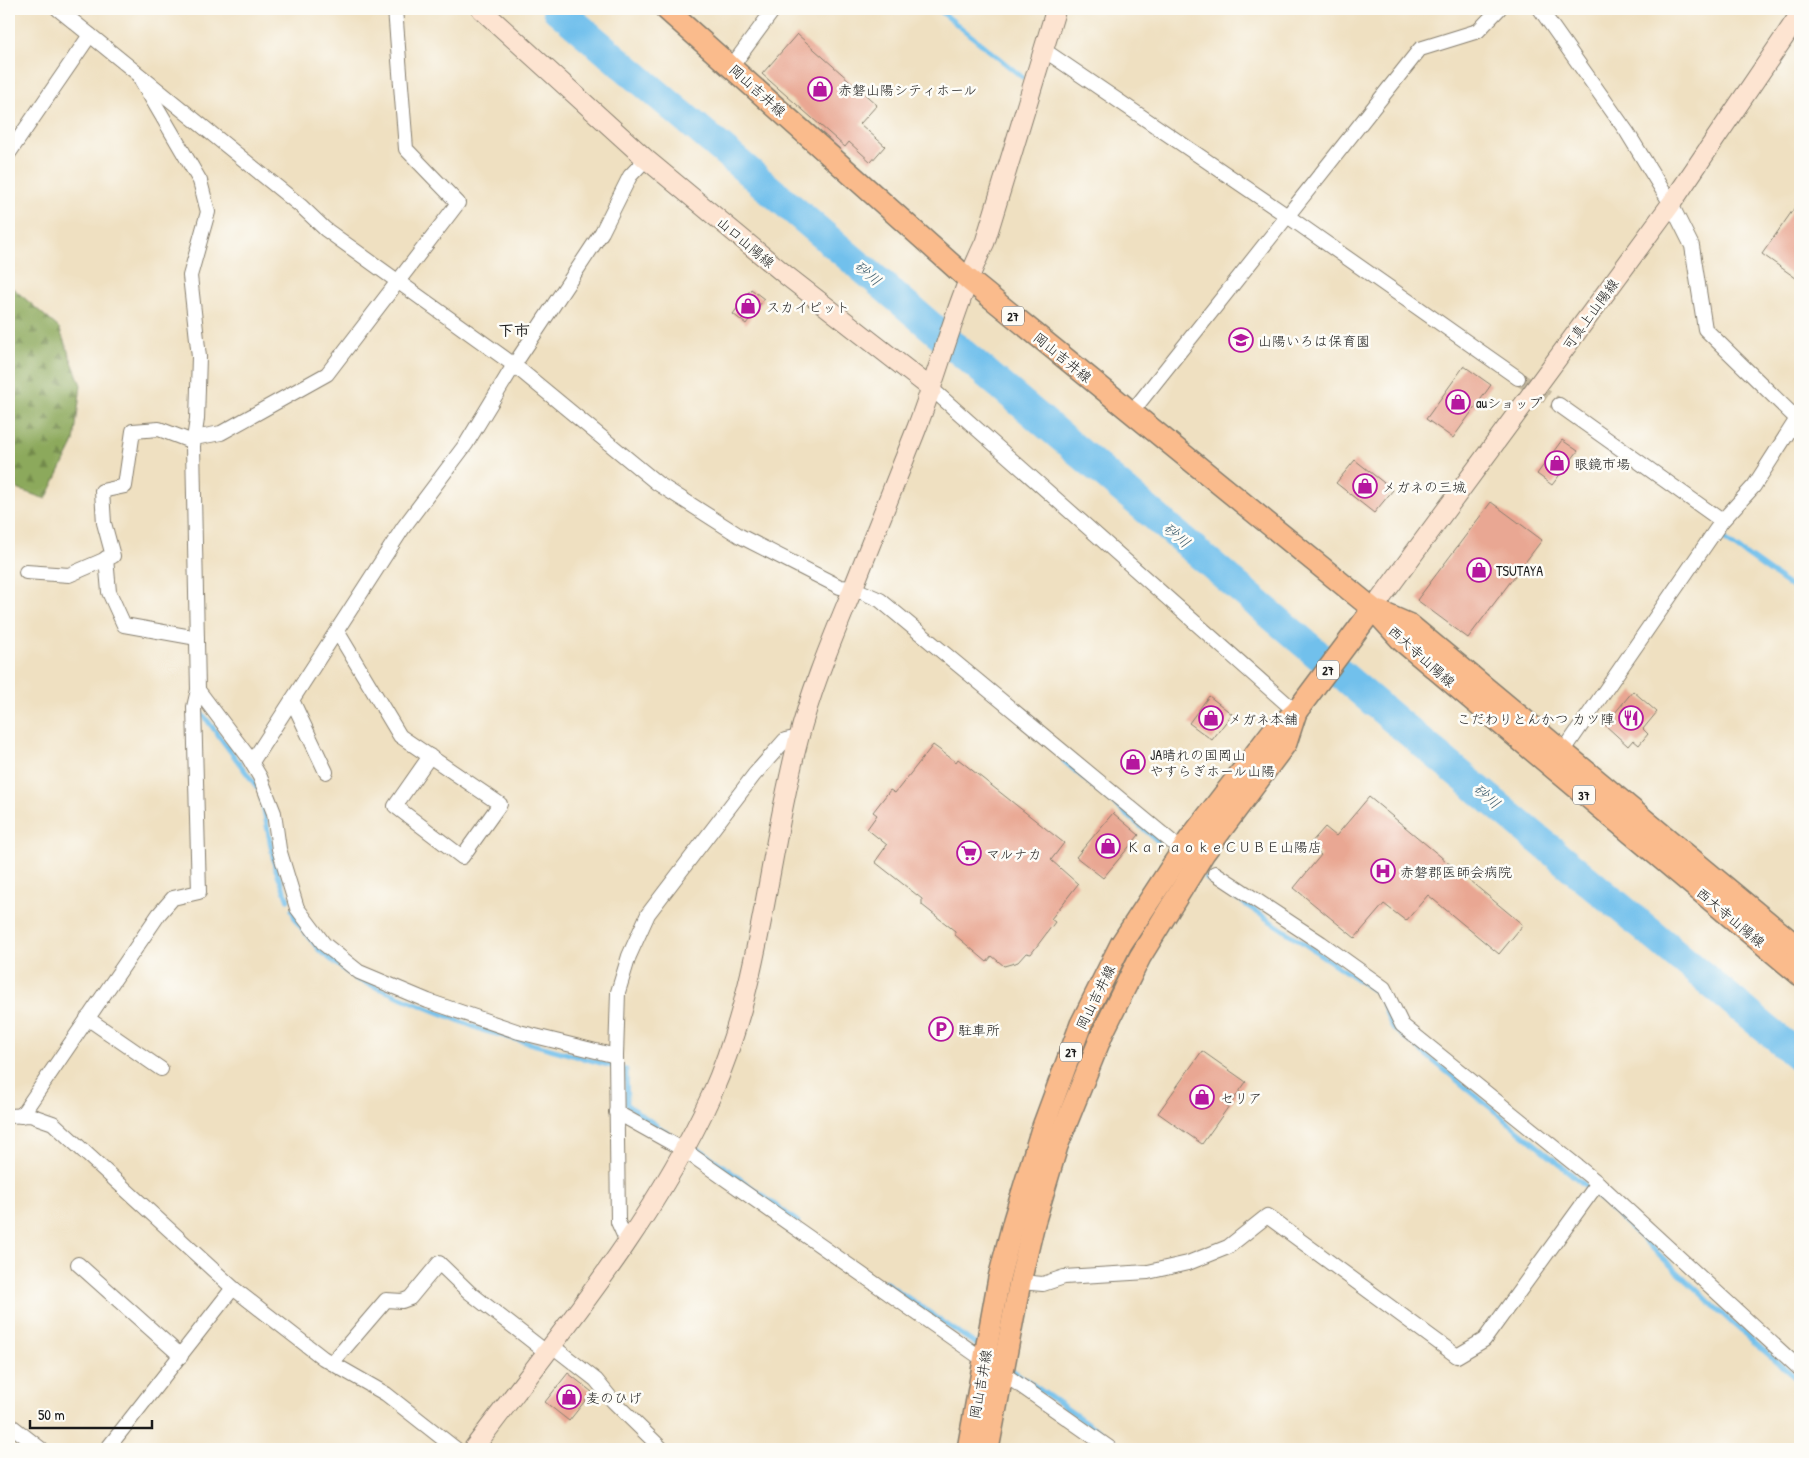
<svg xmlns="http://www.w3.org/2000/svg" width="1809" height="1458" viewBox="0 0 1809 1458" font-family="'Patrick Hand','Klee One',sans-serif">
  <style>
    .forest { fill: url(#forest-firs); stroke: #54623c }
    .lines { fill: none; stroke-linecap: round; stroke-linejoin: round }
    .stream { stroke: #71c0ec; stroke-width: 5 }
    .river { stroke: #71c0ec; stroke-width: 30 }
    .building { fill: #e9a793 }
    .street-tunnel { stroke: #c5b9a0; stroke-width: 14; stroke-dasharray: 14 7; stroke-linecap: butt }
    .street-casing { stroke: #867e6e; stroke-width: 16 }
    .secondary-casing { stroke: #867e6e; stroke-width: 21 }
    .primary-casing { stroke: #867e6e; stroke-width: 24 }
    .street { stroke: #fff; stroke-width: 14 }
    .secondary { stroke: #fde4d1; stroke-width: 19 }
    .primary { stroke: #fabb8c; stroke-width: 21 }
    .labels { text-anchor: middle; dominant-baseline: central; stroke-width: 5; stroke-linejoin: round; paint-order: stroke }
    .shield { fill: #fdfcf7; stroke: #605f5e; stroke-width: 1 }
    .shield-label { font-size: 12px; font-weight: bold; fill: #1c1c1c }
    .poi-label { font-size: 14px; fill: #1c1c1c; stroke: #fdfcf7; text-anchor: start }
    .street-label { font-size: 14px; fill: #1c1c1c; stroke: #fdfcf7 }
    .water-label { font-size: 15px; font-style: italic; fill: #3e5e6f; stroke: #fdfcf7 }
    .quarter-label { font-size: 16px; font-weight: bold; fill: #1c1c1c; stroke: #fdfcf7 }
  </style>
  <defs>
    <pattern id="forest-firs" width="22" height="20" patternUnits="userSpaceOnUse" patternTransform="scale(1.25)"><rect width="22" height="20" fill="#8ca95c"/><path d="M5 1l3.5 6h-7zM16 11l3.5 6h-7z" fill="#72894b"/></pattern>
  </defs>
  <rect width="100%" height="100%" fill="#fdfcf7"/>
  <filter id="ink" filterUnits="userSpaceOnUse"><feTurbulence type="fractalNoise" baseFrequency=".02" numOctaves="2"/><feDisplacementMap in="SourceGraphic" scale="10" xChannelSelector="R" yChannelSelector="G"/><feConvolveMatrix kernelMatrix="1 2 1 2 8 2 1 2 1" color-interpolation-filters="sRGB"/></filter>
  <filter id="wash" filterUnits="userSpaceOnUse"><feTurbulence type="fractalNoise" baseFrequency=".0096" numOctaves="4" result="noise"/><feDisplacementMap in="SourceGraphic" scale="20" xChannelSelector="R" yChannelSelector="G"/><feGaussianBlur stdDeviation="1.12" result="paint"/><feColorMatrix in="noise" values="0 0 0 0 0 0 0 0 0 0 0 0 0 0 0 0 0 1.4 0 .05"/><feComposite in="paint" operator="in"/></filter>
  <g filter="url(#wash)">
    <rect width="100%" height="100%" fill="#efe0c1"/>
    <polygon class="forest" points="9,287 14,289 59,328 81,385 74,442 46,499 17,489 9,458"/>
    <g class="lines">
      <g class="stream">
        <polyline points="938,9 1022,77"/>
        <polyline points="1721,537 1800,593"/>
        <polyline points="201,712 257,787"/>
        <polyline points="1064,761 1158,841"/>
        <polyline points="262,800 275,867 288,900"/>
        <polyline points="1206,878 1379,994 1392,1027 1586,1186 1732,1323 1800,1382"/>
        <polyline points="292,910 296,921 320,951 356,979 482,1030 626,1070 627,1105 672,1136"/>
        <polyline points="691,1146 704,1152 798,1222"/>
        <polyline points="885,1282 981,1348"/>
        <polyline points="1008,1367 1124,1449"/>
      </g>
      <polyline class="river" points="557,9 1396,721 1800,1057"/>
    </g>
    <g id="blocks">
      <g class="building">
        <polygon points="797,34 877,105 860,124 885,146 871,162 849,142 845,147 762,74"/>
        <polygon points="1800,200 1800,281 1762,254"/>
        <polygon points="751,289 764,299 746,324 733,314"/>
        <polygon points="1464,366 1491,385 1453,438 1426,419"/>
        <polygon points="1562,440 1578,451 1552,485 1537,474"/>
        <polygon points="1355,460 1393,490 1374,513 1336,483"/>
        <polygon points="1491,502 1542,540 1468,638 1417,600"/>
        <polygon points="1633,691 1657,712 1643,729 1648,734 1639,745 1633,740 1628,746 1605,725"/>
        <polygon points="1209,696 1232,714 1212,740 1189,723"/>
        <polygon points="933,745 956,762 958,759 1064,843 1051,860 1078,884 1051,919 1055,922 1031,954 1026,953 1018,962 1004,966 992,956 987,962 955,935 955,931 922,905 922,899 875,862 887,845 867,829 877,815 873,812 890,790 895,793"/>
        <polygon points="1369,797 1523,925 1499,954 1428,895 1406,921 1384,904 1355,938 1294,888 1321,855 1309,845 1325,827 1336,836"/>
        <polygon points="1113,813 1139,835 1103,878 1076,857"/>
        <polygon points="1202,1051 1246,1082 1202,1144 1158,1113"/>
        <polygon points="568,1373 592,1392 569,1421 545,1402"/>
      </g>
    </g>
  </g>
  <g filter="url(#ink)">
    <use href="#blocks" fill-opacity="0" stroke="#867e6e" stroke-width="1"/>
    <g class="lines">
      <polyline class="street-tunnel" points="1518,378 1559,405"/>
      <g class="street-casing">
        <g id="street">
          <polyline points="58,9 302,207 325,229 514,365 657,483 740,536 840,587 853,588 880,600 1172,842"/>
          <polyline points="1540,9 1627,132 1671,204 1692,246 1705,329 1800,422"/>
          <polyline points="1044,50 1286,215 1518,378"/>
          <polyline points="732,66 774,9"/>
          <polyline points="9,153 90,35"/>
          <polyline points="932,389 1296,712"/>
          <polyline points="1559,405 1722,521"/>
          <polyline points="1131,413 1420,49 1478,31 1499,9"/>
          <polyline points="194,438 221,433 327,374 458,203 406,149 395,9"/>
          <polyline points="106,558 109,592 124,625 197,638"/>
          <polyline points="26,572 69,575 113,556 104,523 102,491 125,486 133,431 159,429 193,442"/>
          <polyline points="337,631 400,736 500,804 462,857 395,806 430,756"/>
          <polyline points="198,690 247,755 260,777 274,813 279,849 297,908 324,944 359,972 428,1001 519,1032 616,1056"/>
          <polyline points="292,700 326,772"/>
          <polyline points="1558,759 1722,521 1754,486 1800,414"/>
          <polyline points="252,762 403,528 466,444 514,365 602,232 630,176 646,159"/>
          <polyline points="1215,873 1321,943 1384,988 1402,1025 1598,1183 1800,1369"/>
          <polyline points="87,1018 161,1069"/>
          <polyline points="616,1112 684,1150 1111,1449"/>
          <polyline points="9,1116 30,1115 53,1123 233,1288 323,1358 386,1394 456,1449"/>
          <polyline points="21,1116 159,914 173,898 199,892 194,707 198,690 193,446 197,419 199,357 190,276 208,212 200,181 141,80"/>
          <polyline points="627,1242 618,1222 616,1056 618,992 629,956 648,914 754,775 785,740 799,737"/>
          <polyline points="78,1264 181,1356"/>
          <polyline points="1020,1282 1043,1284 1064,1277 1148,1272 1188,1263 1228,1247 1267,1216 1457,1356 1484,1340 1598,1183"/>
          <polyline points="551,1345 596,1380 613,1401 662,1449"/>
          <polyline points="332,1363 386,1300 402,1301 410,1298 439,1263 469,1292 546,1352"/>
          <polyline points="9,1424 41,1449"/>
          <polyline points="107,1449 233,1288"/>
        </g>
      </g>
      <g class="secondary-casing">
        <g id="secondary">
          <polyline points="481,9 646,159 787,276 932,389"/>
          <polyline points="1373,609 1671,204 1800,14"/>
          <path d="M473,1449C557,1337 653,1224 711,1096C761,984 767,859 798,741C811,689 832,640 852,591C874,537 895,483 916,430C940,368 956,302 985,242L1056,9"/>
        </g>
      </g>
      <g class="primary-casing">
        <g id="primary">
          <polyline points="666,9 968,279 1373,609 1402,641 1800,975"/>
          <polyline points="1380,612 1410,625 1800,949"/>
          <polyline points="968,1449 999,1278 1014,1220 1041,1132 1081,1024 1121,944 1189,840 1272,732 1296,712 1373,609"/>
          <polyline points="988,1449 1020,1282 1034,1223 1057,1146 1103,1032 1140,957 1204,853 1286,743 1296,712"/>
        </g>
      </g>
      <use href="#street" class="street"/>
      <use href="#secondary" class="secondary"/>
      <use href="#primary" class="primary"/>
    </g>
  </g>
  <defs>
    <g id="shop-ring" transform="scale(1.25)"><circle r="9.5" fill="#fdfcf7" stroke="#b5179e" stroke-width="1.5"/><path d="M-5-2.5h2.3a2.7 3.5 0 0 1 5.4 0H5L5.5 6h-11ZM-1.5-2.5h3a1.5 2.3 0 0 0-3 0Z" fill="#b5179e"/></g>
    <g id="school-ring" transform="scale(1.25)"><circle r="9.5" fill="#fdfcf7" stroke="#b5179e" stroke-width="1.5"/><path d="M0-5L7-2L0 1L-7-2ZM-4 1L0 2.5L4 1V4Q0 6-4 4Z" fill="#b5179e"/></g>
    <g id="restaurant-ring" transform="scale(1.25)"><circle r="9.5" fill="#fdfcf7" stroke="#b5179e" stroke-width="1.5"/><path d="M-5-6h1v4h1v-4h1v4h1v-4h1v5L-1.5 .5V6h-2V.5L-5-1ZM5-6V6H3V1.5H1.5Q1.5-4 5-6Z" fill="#b5179e"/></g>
    <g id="supermarket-ring" transform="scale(1.25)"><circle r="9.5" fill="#fdfcf7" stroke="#b5179e" stroke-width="1.5"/><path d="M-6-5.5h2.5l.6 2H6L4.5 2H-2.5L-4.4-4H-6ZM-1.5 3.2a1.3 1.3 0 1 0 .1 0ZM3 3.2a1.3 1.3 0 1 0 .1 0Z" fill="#b5179e"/></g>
    <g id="hospital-ring" transform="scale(1.25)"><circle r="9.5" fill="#fdfcf7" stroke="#b5179e" stroke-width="1.5"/><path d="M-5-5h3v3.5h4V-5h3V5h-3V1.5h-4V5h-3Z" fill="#b5179e"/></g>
    <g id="parking-ring" transform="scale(1.25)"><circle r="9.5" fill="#fdfcf7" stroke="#b5179e" stroke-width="1.5"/><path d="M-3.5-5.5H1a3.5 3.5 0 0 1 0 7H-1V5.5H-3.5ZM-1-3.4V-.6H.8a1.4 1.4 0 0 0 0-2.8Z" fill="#b5179e"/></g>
  </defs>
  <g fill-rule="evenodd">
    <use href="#shop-ring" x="820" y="89"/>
    <use href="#shop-ring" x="748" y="306"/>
    <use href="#school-ring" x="1241" y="340"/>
    <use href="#shop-ring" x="1458" y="402"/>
    <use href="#shop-ring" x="1557" y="463"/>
    <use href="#shop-ring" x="1365" y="486"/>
    <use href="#shop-ring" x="1479" y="570"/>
    <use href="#shop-ring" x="1211" y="718"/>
    <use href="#restaurant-ring" x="1631" y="718"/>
    <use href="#shop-ring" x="1133" y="762"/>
    <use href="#shop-ring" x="1108" y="846"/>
    <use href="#supermarket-ring" x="969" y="853"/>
    <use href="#hospital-ring" x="1383" y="871"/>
    <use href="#parking-ring" x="941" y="1029"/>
    <use href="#shop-ring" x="1202" y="1097"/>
    <use href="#shop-ring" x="569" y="1397"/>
  </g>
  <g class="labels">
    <g class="shield">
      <rect x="1002" y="306.5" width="22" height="19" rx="4"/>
      <rect x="1317" y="660.5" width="22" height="19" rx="4"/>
      <rect x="1573" y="785.5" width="22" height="19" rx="4"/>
      <rect x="1060" y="1042.5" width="22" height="19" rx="4"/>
    </g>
    <g class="shield-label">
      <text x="1013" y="316">27</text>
      <text x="1328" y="670">27</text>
      <text x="1584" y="795">37</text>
      <text x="1071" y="1052">27</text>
    </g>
    <g class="poi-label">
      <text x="838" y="89">赤磐山陽シティホール</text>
      <text x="766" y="306">スカイピット</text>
      <text x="1258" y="340">山陽いろは保育園</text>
      <text x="1476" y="402">auショップ</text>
      <text x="1574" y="463">眼鏡市場</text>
      <text x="1382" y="486">メガネの三城</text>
      <text x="1496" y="570">TSUTAYA</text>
      <text x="1228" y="718">メガネ本舗</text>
      <text x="1614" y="718" text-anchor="end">こだわりとんかつ カツ陣</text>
      <text x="1150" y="754">JA晴れの国岡山<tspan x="1150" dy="16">やすらぎホール山陽</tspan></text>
      <text x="1126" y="846">ＫａｒａｏｋｅＣＵＢＥ山陽店</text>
      <text x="986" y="853">マルナカ</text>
      <text x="1400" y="871">赤磐郡医師会病院</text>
      <text x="958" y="1029">駐車所</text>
      <text x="1220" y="1097">セリア</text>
      <text x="586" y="1397">麦のひげ</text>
    </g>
    <g class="street-label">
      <text transform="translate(758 90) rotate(42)">岡山吉井線</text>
      <text transform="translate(746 242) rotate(40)">山口山陽線</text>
      <text transform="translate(1590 314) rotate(-54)">可真上山陽線</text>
      <text transform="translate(1063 357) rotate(39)">岡山吉井線</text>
      <text transform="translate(1422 656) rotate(42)">西大寺山陽線</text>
      <text transform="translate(1731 917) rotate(40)">西大寺山陽線</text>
      <text transform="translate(1095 997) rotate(-64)">岡山吉井線</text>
      <text transform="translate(980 1384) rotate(-80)">岡山吉井線</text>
    </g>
    <g class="water-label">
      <text transform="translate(868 273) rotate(40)">砂川</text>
      <text transform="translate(1177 535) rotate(40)">砂川</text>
      <text transform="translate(1487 796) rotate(40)">砂川</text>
    </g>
    <g class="quarter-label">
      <text x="514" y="330">下市</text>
    </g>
  </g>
  <rect width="1809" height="1458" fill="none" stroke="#fdfcf7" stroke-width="30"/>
  <path d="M30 1420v8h122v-8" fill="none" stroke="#1c1c1c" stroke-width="2.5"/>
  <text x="38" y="1420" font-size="15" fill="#1c1c1c" stroke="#fdfcf7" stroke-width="4" paint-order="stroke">50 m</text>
</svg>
